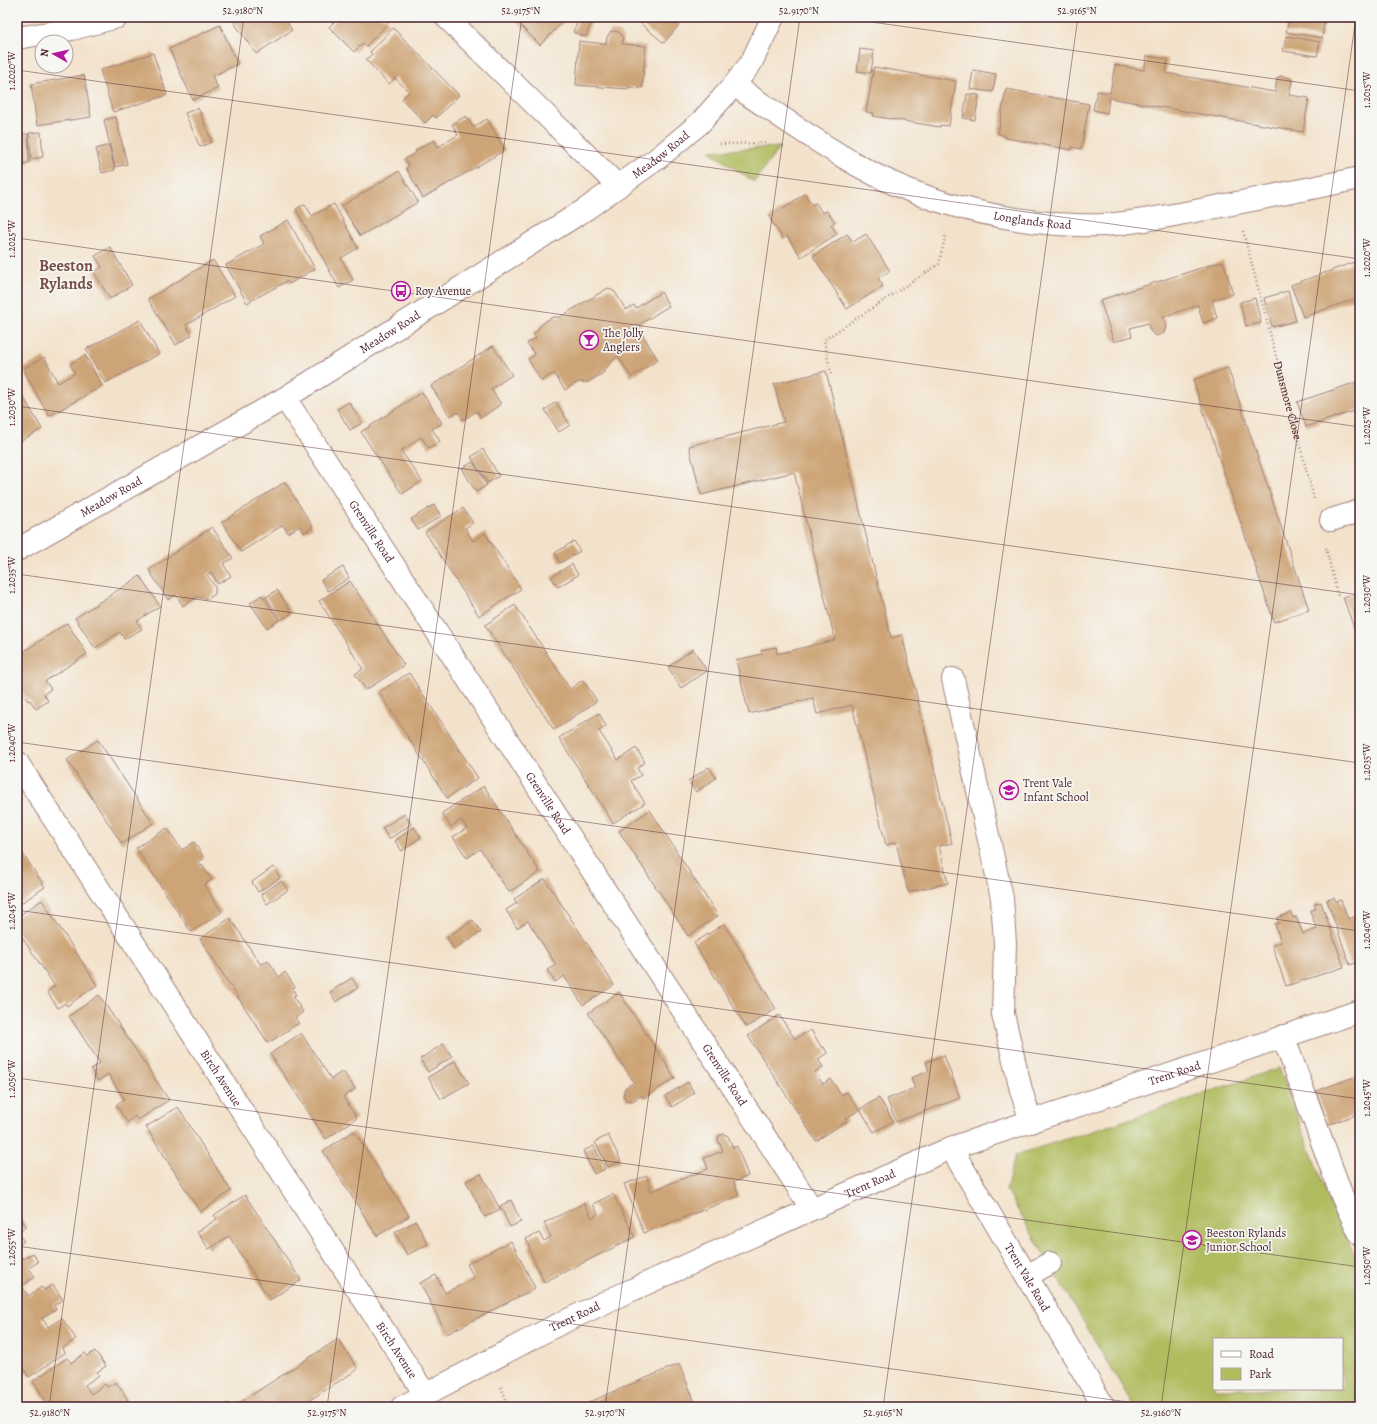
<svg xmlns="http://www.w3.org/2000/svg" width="1377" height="1424" viewBox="0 0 1377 1424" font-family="Alegreya,serif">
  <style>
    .green { fill: #b0bc5e; stroke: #7d6e44; fill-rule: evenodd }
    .building { fill: #cda477 }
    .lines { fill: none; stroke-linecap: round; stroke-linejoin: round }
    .minor-casing { stroke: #9e807b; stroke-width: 24 }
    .path { stroke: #9e807b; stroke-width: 2.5; stroke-dasharray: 1 3; stroke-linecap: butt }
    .minor { stroke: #fff; stroke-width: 22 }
    .ticks { fill: none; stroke: #4a1f2b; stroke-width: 1; stroke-opacity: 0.45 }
    .labels { text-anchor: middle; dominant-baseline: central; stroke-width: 3.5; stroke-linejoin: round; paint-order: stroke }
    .street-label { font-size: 12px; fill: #4a1f2b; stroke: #f6f6f2 }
    .poi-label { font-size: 12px; fill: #4a1f2b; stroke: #f6f6f2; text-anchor: start }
    .district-label { font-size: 16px; font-weight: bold; fill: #784e46; stroke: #f6f6f2 }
    .neatline { fill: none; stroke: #4a1f2b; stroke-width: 1.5 }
    .ticks-label { font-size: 10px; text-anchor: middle; fill: #4a1f2b }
  </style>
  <rect width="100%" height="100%" fill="#f6f6f2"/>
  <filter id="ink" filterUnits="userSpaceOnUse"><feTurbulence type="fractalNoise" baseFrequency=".025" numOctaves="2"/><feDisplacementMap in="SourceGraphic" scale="8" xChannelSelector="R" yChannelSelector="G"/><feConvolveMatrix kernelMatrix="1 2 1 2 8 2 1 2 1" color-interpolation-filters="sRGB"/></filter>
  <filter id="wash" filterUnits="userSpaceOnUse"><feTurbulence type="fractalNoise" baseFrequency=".012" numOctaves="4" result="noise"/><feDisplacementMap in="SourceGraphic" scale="16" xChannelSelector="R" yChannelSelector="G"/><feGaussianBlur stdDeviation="0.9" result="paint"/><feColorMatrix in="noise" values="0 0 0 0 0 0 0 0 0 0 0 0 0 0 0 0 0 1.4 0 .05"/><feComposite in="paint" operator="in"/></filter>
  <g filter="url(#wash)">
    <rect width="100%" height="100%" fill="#f3e2cb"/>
    <g class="green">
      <polygon points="780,147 754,182 709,151"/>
      <path d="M1279,1068L1335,1216L1360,1264V1407H1134L1006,1190L1015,1155L1112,1125ZM1214,1339H1342V1389H1214Z"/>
    </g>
    <g id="blocks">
      <g class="building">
        <polygon points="233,17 284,17 292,30 256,54 231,18"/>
        <polygon points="336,17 384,17 389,22 366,46 363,43 354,52 329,27 337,19"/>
        <polygon points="512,17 568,17 540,45"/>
        <polygon points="580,17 594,17 585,37 573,32"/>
        <polygon points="647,17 670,17 679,25 664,43 641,24"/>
        <polygon points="1289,17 1325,17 1322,38 1286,32"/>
        <polygon points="220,25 238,64 212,76 218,88 193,100 169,49"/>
        <polygon points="393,28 459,95 436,118 433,115 425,123 402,99 409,92 395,78 389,84 366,60 372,54 370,52"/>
        <polygon points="611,31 619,32 623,38 622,44 646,46 642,88 629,87 628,89 576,85 579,41 606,44 607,37"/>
        <polygon points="1286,36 1320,42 1317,56 1283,51"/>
        <polygon points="860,49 874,51 871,73 857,71"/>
        <polygon points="153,53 167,95 113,112 100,70"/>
        <polygon points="1147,56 1168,59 1166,73 1274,92 1275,92 1277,78 1280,76 1290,78 1292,81 1289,95 1309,98 1303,132 1109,98 1107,113 1093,110 1097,91 1110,93 1115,65 1144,70"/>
        <polygon points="874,67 956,81 949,126 940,125 940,127 873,116 874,113 866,112"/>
        <polygon points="973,70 996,74 993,92 970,89"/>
        <polygon points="84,75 91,117 37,125 31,84"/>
        <polygon points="1006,89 1089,104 1081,149 1072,147 1072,150 1006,138 1006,136 998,134"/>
        <polygon points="967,94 979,95 975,120 963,118"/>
        <polygon points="198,108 212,142 200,147 185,113"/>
        <polygon points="466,116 473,127 487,119 505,150 423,198 406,168 409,166 405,159 416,153 416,150 434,140 438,147 458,135 452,124"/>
        <polygon points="116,117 127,164 115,167 104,120"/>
        <polygon points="41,132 43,157 31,159 29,133"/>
        <polygon points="17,134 28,134 29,163 17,164"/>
        <polygon points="109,145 115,170 102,173 96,149"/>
        <polygon points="399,171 418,202 360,236 342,206"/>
        <polygon points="805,194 812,205 816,203 822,213 827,211 835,222 831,225 837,234 801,257 787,236 783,239 769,217"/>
        <polygon points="305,204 312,216 334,204 358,248 341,258 353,280 339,288 296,209"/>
        <polygon points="288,220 315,269 289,284 287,281 247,303 226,265 264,244 260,236"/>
        <polygon points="847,234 853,242 866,234 890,271 878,278 883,286 847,309 813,256"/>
        <polygon points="110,247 132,285 110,299 94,272 102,267 95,256"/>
        <polygon points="213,260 235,296 186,325 192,335 176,345 148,299"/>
        <polygon points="1360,260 1360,297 1303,317 1291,285"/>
        <polygon points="1223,261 1233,294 1212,300 1217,318 1203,323 1198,305 1163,317 1166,325 1164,333 1156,336 1150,331 1148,323 1130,328 1132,336 1114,342 1100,300"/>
        <polygon points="608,288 615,292 626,310 634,305 636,308 661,292 669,306 637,326 658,360 631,377 618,356 611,362 603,373 588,382 578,382 565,390 554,373 541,381 528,359 535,355 527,343 536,338 533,333 537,331 540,326 546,321 553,317 560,317"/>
        <polygon points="1288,291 1296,321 1272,327 1264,298"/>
        <polygon points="1255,298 1261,323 1246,326 1240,302"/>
        <polygon points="140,320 159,354 105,383 86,349"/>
        <polygon points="493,346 512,375 491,389 501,404 481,418 477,411 463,420 458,412 450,416 431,386"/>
        <polygon points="85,355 102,386 49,416 23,369 44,357 58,383 75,373 70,364"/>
        <polygon points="1228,368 1309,610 1274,622 1193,380"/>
        <polygon points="826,371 891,638 902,635 952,843 939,846 948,883 908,892 896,842 886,845 852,705 817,714 813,698 749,714 736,660 762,654 761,650 776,647 777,654 835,640 794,472 701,495 689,446 784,422 774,384"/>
        <polygon points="1360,381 1360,409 1306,427 1297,402"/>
        <polygon points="17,386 42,429 17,443"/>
        <polygon points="422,392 442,423 432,429 440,441 429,448 421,437 401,451 422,481 402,494 361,432"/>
        <polygon points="349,402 362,423 350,430 337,409"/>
        <polygon points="556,402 570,425 559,432 545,410"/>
        <polygon points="483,449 499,476 488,483 471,457"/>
        <polygon points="473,462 487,485 476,492 462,468"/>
        <polygon points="285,482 313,527 304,533 300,526 288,533 283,525 241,552 222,522"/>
        <polygon points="434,505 441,516 418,530 411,519"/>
        <polygon points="463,508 473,523 465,528 473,541 485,533 521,589 479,616 425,532"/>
        <polygon points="212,527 233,558 223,564 231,576 218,584 211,572 207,575 215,587 215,594 208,599 197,597 183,606 176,595 168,600 149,570"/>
        <polygon points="574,541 580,551 560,563 555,553"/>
        <polygon points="572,564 578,575 558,587 551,577"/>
        <polygon points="343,567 349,578 328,591 321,580"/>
        <polygon points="140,576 160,606 137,621 142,629 124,639 120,632 95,648 75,618"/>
        <polygon points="350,581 404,665 366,690 355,674 363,669 319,601"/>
        <polygon points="277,590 292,613 281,620 266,597"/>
        <polygon points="1360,592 1360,629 1355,631 1343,597"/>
        <polygon points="262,595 279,620 267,628 250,603"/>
        <polygon points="515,605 570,689 583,680 597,701 554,730 485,625"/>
        <polygon points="67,623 87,654 45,681 51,689 44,694 48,701 36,709 30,700 28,701 17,684 17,656"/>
        <polygon points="693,649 707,671 681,688 668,667"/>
        <polygon points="409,673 478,778 447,798 379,692"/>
        <polygon points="599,713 606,726 599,731 618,760 636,748 645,762 637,768 641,775 631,781 645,803 613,823 559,738"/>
        <polygon points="98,740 153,823 122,844 67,760"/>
        <polygon points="709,767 716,778 696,792 688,781"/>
        <polygon points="484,786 540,872 509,892 480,849 467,858 453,837 467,828 461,820 451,827 442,813"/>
        <polygon points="650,810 718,916 688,936 619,831"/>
        <polygon points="405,814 411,824 389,839 382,828"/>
        <polygon points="414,827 421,837 402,851 395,841"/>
        <polygon points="167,828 182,850 194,842 204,858 198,861 200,866 202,865 212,880 204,885 222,912 191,932 136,848"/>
        <polygon points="17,845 45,887 17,906"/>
        <polygon points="273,867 280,878 258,892 252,882"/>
        <polygon points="545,879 614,985 583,1005 564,976 555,982 547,970 556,965 528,921 517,928 506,910 517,903 514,899"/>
        <polygon points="281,881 288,890 267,904 261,894"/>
        <polygon points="1360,889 1360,907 1356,896 1359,895 1358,890"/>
        <polygon points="1334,898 1336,902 1341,900 1348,919 1360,915 1360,961 1350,965 1327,900"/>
        <polygon points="42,900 97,985 67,1006 65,1003 58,1008 47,992 55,986 17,930 17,917"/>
        <polygon points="1321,902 1344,967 1286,986 1272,945 1281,942 1275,924 1279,923 1277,918 1291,913 1293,918 1296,917 1303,934 1317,929 1310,911 1316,909 1314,904"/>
        <polygon points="230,918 261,965 268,960 279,977 285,972 295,987 292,988 296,995 293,996 303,1012 295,1018 299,1023 268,1043 200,939"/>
        <polygon points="473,920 481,932 454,949 447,937"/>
        <polygon points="724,924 776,1009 746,1027 694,943"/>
        <polygon points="352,978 358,988 336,1002 330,992"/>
        <polygon points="619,992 675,1078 644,1098 642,1095 633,1101 626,1100 623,1095 625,1088 634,1082 588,1013"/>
        <polygon points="99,995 169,1100 138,1120 135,1116 127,1122 116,1105 124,1099 108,1074 98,1081 91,1069 100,1063 69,1016"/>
        <polygon points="779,1015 795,1039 811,1030 822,1048 824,1047 827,1053 818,1059 823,1067 815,1072 823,1084 831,1079 841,1095 847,1092 859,1110 845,1119 847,1121 816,1141 748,1036"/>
        <polygon points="301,1033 331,1079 343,1071 355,1089 343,1097 357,1118 326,1139 270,1054"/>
        <polygon points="443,1044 452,1057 428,1072 420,1059"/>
        <polygon points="944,1055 960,1098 896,1122 887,1099 915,1088 911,1078 929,1071 926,1062"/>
        <polygon points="455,1061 469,1083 441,1099 428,1077"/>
        <polygon points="1360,1075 1360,1113 1328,1125 1316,1091"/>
        <polygon points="688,1082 694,1093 672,1107 665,1096"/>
        <polygon points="879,1098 893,1121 874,1132 860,1109"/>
        <polygon points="178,1107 231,1191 200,1212 146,1127"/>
        <polygon points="354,1131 409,1216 377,1236 323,1151"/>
        <polygon points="724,1134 728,1136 733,1148 737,1146 748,1176 734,1182 739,1196 644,1233 624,1184 647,1176 651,1191 708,1169 704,1158 723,1151 718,1140 719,1136"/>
        <polygon points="608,1135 621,1161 608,1167 595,1142"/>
        <polygon points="594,1146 605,1169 594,1174 583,1151"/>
        <polygon points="481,1174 500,1209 485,1217 466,1181"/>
        <polygon points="613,1194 635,1237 544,1282 529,1249 530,1248 526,1239 539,1233 544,1241 551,1237 544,1223 584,1203 592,1218 598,1214 593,1204"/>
        <polygon points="245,1195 301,1280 270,1300 229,1236 209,1249 197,1232 217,1219 214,1215"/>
        <polygon points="511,1200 521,1222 510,1227 500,1206"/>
        <polygon points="19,1215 26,1226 17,1232 24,1241 17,1246 17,1217"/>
        <polygon points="416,1221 428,1244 407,1255 395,1232"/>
        <polygon points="511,1241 535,1288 447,1334 420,1283 436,1275 445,1293 474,1278 467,1264"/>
        <polygon points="33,1253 38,1262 29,1268 35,1277 22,1286 28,1296 42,1287 44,1290 53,1285 63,1300 54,1305 56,1309 42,1318 48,1327 62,1318 76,1339 63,1348 65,1353 29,1377 17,1358 17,1260 22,1257 23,1259"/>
        <polygon points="338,1339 358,1369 299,1407 233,1407"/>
        <polygon points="95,1351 106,1366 97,1372 99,1375 85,1385 88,1389 91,1394 105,1384 107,1387 116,1382 128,1400 117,1407 50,1407 33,1381 67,1358 71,1363 85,1353 87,1356"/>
        <polygon points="679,1364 697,1407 578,1407"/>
        <polygon points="228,1403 231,1407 221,1407"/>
      </g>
    </g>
  </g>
  <g filter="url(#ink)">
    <use href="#blocks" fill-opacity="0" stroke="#9e807b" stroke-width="1"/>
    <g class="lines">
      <g class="minor-casing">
        <g id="minor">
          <polyline points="446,17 618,186"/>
          <polyline points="17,38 72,29 117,17"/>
          <path id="s2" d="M734,85C775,113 815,141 857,165C918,200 988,218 1057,224C1073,225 1089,226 1104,225C1133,223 1162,217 1190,212C1247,201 1303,190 1360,178"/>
          <path id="s3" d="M285,398L812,1209"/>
          <polyline points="1331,520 1360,511"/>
          <path id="s4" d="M17,550L285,398L586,209L658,158L700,123L734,85L751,63L773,17"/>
          <polyline points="953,679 1002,898 1005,944 1003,1014 1021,1090 1031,1122"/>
          <path id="s5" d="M17,762L425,1394"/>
          <polyline points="1283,1036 1342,1196 1360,1234"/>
          <path id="s6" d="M951,1148L1104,1407"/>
          <polyline points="1027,1276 1050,1263"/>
          <path id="s7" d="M402,1407L553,1327L614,1298L812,1209L951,1148L1360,1011"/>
        </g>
      </g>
      <g class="path">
        <polyline points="720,144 767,143"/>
        <path id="s1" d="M1243,231L1314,499"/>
        <polyline points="831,374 824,340 939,264 946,233"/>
        <polyline points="1326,548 1338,597"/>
        <polyline points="501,1387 506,1399"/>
      </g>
      <use href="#minor" class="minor"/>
    </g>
  </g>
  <path class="ticks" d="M836,17L1360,91M17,70L1360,259M17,238L1360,427M17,406L1360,595M17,574L1360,763M17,742L1360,931M17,910L1360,1099M17,1078L1360,1267M17,1246L1163,1407M49,1407L244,17M327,1407L522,17M605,1407L800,17M883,1407L1078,17M1161,1407L1356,17"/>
  <defs>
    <g id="bus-ring" transform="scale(1)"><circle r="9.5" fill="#f6f6f2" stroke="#b5179e" stroke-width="1.5"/><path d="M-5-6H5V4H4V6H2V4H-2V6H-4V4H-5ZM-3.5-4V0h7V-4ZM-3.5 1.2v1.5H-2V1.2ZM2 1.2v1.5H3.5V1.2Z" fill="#b5179e"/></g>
    <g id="bar-ring" transform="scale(1)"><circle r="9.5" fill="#f6f6f2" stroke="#b5179e" stroke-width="1.5"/><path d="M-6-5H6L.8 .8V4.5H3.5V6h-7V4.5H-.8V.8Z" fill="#b5179e"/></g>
    <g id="school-ring" transform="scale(1)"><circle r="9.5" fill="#f6f6f2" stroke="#b5179e" stroke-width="1.5"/><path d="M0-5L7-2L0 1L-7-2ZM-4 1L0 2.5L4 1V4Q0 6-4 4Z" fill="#b5179e"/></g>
  </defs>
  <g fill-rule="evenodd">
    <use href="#bus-ring" x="401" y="291"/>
    <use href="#bar-ring" x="589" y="340"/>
    <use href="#school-ring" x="1009" y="790"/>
    <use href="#school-ring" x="1192" y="1240"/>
  </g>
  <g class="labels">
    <g class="street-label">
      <text stroke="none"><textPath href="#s4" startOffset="756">Meadow Road</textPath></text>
      <text stroke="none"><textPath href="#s2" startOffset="332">Longlands Road</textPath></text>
      <text stroke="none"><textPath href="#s4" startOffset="432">Meadow Road</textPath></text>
      <text stroke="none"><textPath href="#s1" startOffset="175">Dunsmore Close</textPath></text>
      <text stroke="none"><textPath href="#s4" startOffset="108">Meadow Road</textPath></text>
      <text stroke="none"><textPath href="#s3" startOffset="159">Grenville Road</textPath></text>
      <text stroke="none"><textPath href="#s3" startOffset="483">Grenville Road</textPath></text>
      <text stroke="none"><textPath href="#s7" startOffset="843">Trent Road</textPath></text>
      <text stroke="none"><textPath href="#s3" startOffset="807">Grenville Road</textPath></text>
      <text stroke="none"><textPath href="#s5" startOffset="376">Birch Avenue</textPath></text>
      <text stroke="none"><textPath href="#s7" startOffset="519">Trent Road</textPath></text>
      <text stroke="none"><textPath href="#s6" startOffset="150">Trent Vale Road</textPath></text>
      <text stroke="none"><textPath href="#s7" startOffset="195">Trent Road</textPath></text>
      <text stroke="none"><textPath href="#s5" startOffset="700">Birch Avenue</textPath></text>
    </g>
    <g class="poi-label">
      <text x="415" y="291">Roy Avenue</text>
      <text x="603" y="333">The Jolly<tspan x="603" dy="14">Anglers</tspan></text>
      <text x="1023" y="783">Trent Vale<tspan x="1023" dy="14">Infant School</tspan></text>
      <text x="1206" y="1233">Beeston Rylands<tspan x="1206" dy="14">Junior School</tspan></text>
    </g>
    <g class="district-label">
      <text x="66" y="266">Beeston<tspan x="66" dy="18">Rylands</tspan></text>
    </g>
  </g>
  <rect width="1377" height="1424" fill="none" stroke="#f6f6f2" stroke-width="44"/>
  <rect x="1213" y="1338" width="130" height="52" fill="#f6f6f2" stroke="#b1a0a2"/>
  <rect x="1221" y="1351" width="20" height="6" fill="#ffffff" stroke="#b1a0a2"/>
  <text x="1249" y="1358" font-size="12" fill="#4a1f2b">Road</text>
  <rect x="1221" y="1368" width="20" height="12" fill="#b0bc5e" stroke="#b1a0a2"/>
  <text x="1249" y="1378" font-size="12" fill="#4a1f2b">Park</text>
  <g transform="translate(54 54) rotate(278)"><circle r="19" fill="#f6f6f2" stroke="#b1a0a2"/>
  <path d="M0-3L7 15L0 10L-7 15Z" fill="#b5179e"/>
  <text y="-6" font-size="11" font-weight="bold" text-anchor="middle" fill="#4a1f2b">N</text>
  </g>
  <rect x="22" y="22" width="1333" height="1380" class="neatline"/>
  <g class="ticks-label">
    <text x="243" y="14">52.9180°N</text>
    <text x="521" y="14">52.9175°N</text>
    <text x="799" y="14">52.9170°N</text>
    <text x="1077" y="14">52.9165°N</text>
    <text transform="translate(11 71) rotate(-90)" y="4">1.2020°W</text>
    <text transform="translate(1366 90) rotate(-90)" y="4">1.2015°W</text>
    <text transform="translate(11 239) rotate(-90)" y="4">1.2025°W</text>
    <text transform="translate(1366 258) rotate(-90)" y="4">1.2020°W</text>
    <text transform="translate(11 407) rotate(-90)" y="4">1.2030°W</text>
    <text transform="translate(1366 426) rotate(-90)" y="4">1.2025°W</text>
    <text transform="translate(11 575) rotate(-90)" y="4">1.2035°W</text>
    <text transform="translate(1366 594) rotate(-90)" y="4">1.2030°W</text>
    <text transform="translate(11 743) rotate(-90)" y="4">1.2040°W</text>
    <text transform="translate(1366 762) rotate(-90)" y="4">1.2035°W</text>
    <text transform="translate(11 911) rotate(-90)" y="4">1.2045°W</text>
    <text transform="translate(1366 930) rotate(-90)" y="4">1.2040°W</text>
    <text transform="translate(11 1079) rotate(-90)" y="4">1.2050°W</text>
    <text transform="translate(1366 1098) rotate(-90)" y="4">1.2045°W</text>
    <text transform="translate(11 1247) rotate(-90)" y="4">1.2055°W</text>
    <text transform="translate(1366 1266) rotate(-90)" y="4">1.2050°W</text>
    <text x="50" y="1416">52.9180°N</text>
    <text x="327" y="1416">52.9175°N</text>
    <text x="605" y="1416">52.9170°N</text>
    <text x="883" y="1416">52.9165°N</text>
    <text x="1161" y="1416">52.9160°N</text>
  </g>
</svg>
